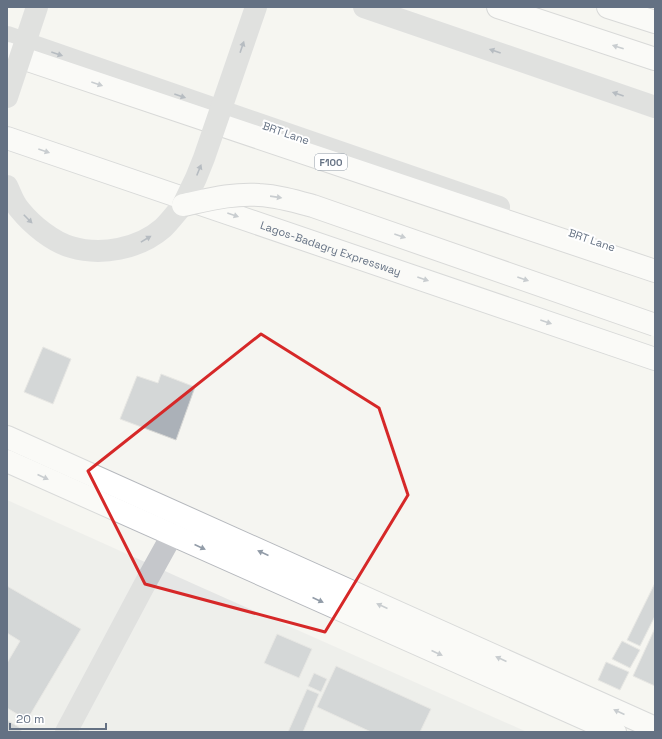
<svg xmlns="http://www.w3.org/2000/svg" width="662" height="739" viewBox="0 0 662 739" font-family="'Space Grotesk',sans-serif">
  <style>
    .built { fill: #e5e6e5 }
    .building { fill: #abb1b8; stroke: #d6d6d4 }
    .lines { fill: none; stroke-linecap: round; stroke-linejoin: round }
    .major-casing { stroke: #b5b8bd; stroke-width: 24 }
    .highway-casing { stroke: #b5b7bb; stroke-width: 24 }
    .minor { stroke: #c5c7cb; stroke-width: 22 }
    .major { stroke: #fff; stroke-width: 22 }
    .highway { stroke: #fff; stroke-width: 22 }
    .highway-bridge-casing { stroke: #b5b7bb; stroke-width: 24; stroke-linecap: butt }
    .minor-bridge { stroke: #c5c7cb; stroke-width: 22 }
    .highway-bridge { stroke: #fff; stroke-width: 22 }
    .oneway { fill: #697587 }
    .oneway2 { fill: #929ca8 }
    .marked { fill: none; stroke: #d62828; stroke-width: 3; stroke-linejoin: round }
    .labels { text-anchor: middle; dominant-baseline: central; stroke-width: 4; stroke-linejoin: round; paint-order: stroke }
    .shield { fill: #fff; stroke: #929ca8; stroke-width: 1 }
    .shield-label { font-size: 10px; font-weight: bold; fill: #647183 }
    .street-label { font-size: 11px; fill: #647183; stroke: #fff }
  </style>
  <rect width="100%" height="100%" fill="#f5f5f1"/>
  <polygon class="built" points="7,500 196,585 527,732 7,732"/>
  <g class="building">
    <polygon points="43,347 71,359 53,404 24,392"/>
    <polygon points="161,374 195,387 176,440 120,419 137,376 158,383"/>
    <polygon points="655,583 655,616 640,646 627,640"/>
    <polygon points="7,586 81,629 27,720 7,708 7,663 20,641 7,633"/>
    <polygon points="655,628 655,686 633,676"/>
    <polygon points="277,634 312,649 299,678 264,663"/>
    <polygon points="622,641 640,650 630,668 612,659"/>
    <polygon points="606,662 629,672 620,690 598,680"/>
    <polygon points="336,666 431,709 420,732 371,732 317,707"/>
    <polygon points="314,673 327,679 321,692 308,686"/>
    <polygon points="307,689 319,694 303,732 288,732"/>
    <polygon points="7,720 22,729 20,732 7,732"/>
  </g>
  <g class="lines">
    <g class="major-casing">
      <g id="major">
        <path id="s1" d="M7,138L655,359"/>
        <polyline points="7,437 655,728"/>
        <polyline points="7,461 615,732"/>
      </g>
    </g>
    <g class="highway-casing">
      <g id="highway">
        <polyline points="498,7 655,59"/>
        <polyline points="608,7 655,22"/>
        <polyline points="7,53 655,271"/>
      </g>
    </g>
    <g class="minor">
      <polyline points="364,7 655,107"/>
      <polyline points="7,37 499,207"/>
      <path d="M7,186C11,194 14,204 20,210C32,225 53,242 71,247C101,256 139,249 163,228C170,221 176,213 183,205"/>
      <polyline points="66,732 147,580 172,535"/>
    </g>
    <use href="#major" class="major"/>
    <use href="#highway" class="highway"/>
    <g class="highway-bridge-casing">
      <path id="highway-bridge" d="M183,205C207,200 233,193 259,195C278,196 295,201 313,206L655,325"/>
    </g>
    <g class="minor-bridge">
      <polyline points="7,97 37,7"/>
      <polyline points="183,205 196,178 204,158 256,7"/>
    </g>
    <use href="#highway-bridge" class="highway-bridge"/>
  </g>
  <defs><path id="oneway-solid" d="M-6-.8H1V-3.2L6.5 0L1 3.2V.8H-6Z"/></defs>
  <g class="oneway">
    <use href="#oneway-solid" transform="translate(242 47) rotate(-71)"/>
    <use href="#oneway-solid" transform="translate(495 51) rotate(-161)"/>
    <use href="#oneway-solid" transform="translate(57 54) rotate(19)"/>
    <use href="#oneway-solid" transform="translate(618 94) rotate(-161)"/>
    <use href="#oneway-solid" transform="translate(180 96) rotate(19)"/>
    <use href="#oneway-solid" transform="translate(199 170) rotate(-68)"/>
    <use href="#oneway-solid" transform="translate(28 219) rotate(45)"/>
    <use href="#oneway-solid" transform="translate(146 239) rotate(-31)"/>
  </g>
  <g class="oneway2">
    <use href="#oneway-solid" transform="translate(618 47) rotate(-162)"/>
    <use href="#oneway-solid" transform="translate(97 84) rotate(19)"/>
    <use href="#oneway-solid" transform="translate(44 151) rotate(19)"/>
    <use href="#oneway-solid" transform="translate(276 197) rotate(8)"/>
    <use href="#oneway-solid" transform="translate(233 215) rotate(19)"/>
    <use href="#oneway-solid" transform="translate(400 236) rotate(19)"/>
    <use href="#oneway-solid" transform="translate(423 279) rotate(19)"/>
    <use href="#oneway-solid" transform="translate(523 279) rotate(19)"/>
    <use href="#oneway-solid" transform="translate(546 322) rotate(19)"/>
    <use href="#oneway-solid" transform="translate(43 477) rotate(24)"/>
    <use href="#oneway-solid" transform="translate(200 547) rotate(24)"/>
    <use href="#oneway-solid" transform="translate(263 553) rotate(-156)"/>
    <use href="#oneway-solid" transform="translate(318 600) rotate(24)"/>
    <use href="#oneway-solid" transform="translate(382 606) rotate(-156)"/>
    <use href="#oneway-solid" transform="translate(437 653) rotate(24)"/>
    <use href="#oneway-solid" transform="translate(501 659) rotate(-156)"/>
    <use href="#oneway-solid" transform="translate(619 712) rotate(-156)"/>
  </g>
  <path d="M0 0H662V739H0ZM261,334L379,408L408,495L325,632L145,584L88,471Z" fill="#f5f5f1" fill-opacity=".55" fill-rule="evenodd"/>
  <path class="marked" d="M261,334L379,408L408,495L325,632L145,584L88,471Z"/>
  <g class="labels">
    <rect class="shield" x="315" y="154" width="32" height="16" rx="3"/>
    <g class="shield-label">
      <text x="331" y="162">F100</text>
    </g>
    <g class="street-label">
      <text transform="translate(286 133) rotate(19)">BRT Lane</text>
      <text transform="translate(592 240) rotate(19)">BRT Lane</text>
      <text stroke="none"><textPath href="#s1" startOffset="342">Lagos-Badagry Expressway</textPath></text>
    </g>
  </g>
  <rect width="662" height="739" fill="none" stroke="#647183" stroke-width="16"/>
  <path d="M10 723v6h96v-6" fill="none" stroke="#647183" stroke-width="2"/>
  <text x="16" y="723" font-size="12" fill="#647183" stroke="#ffffff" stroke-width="3" paint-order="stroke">20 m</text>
</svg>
